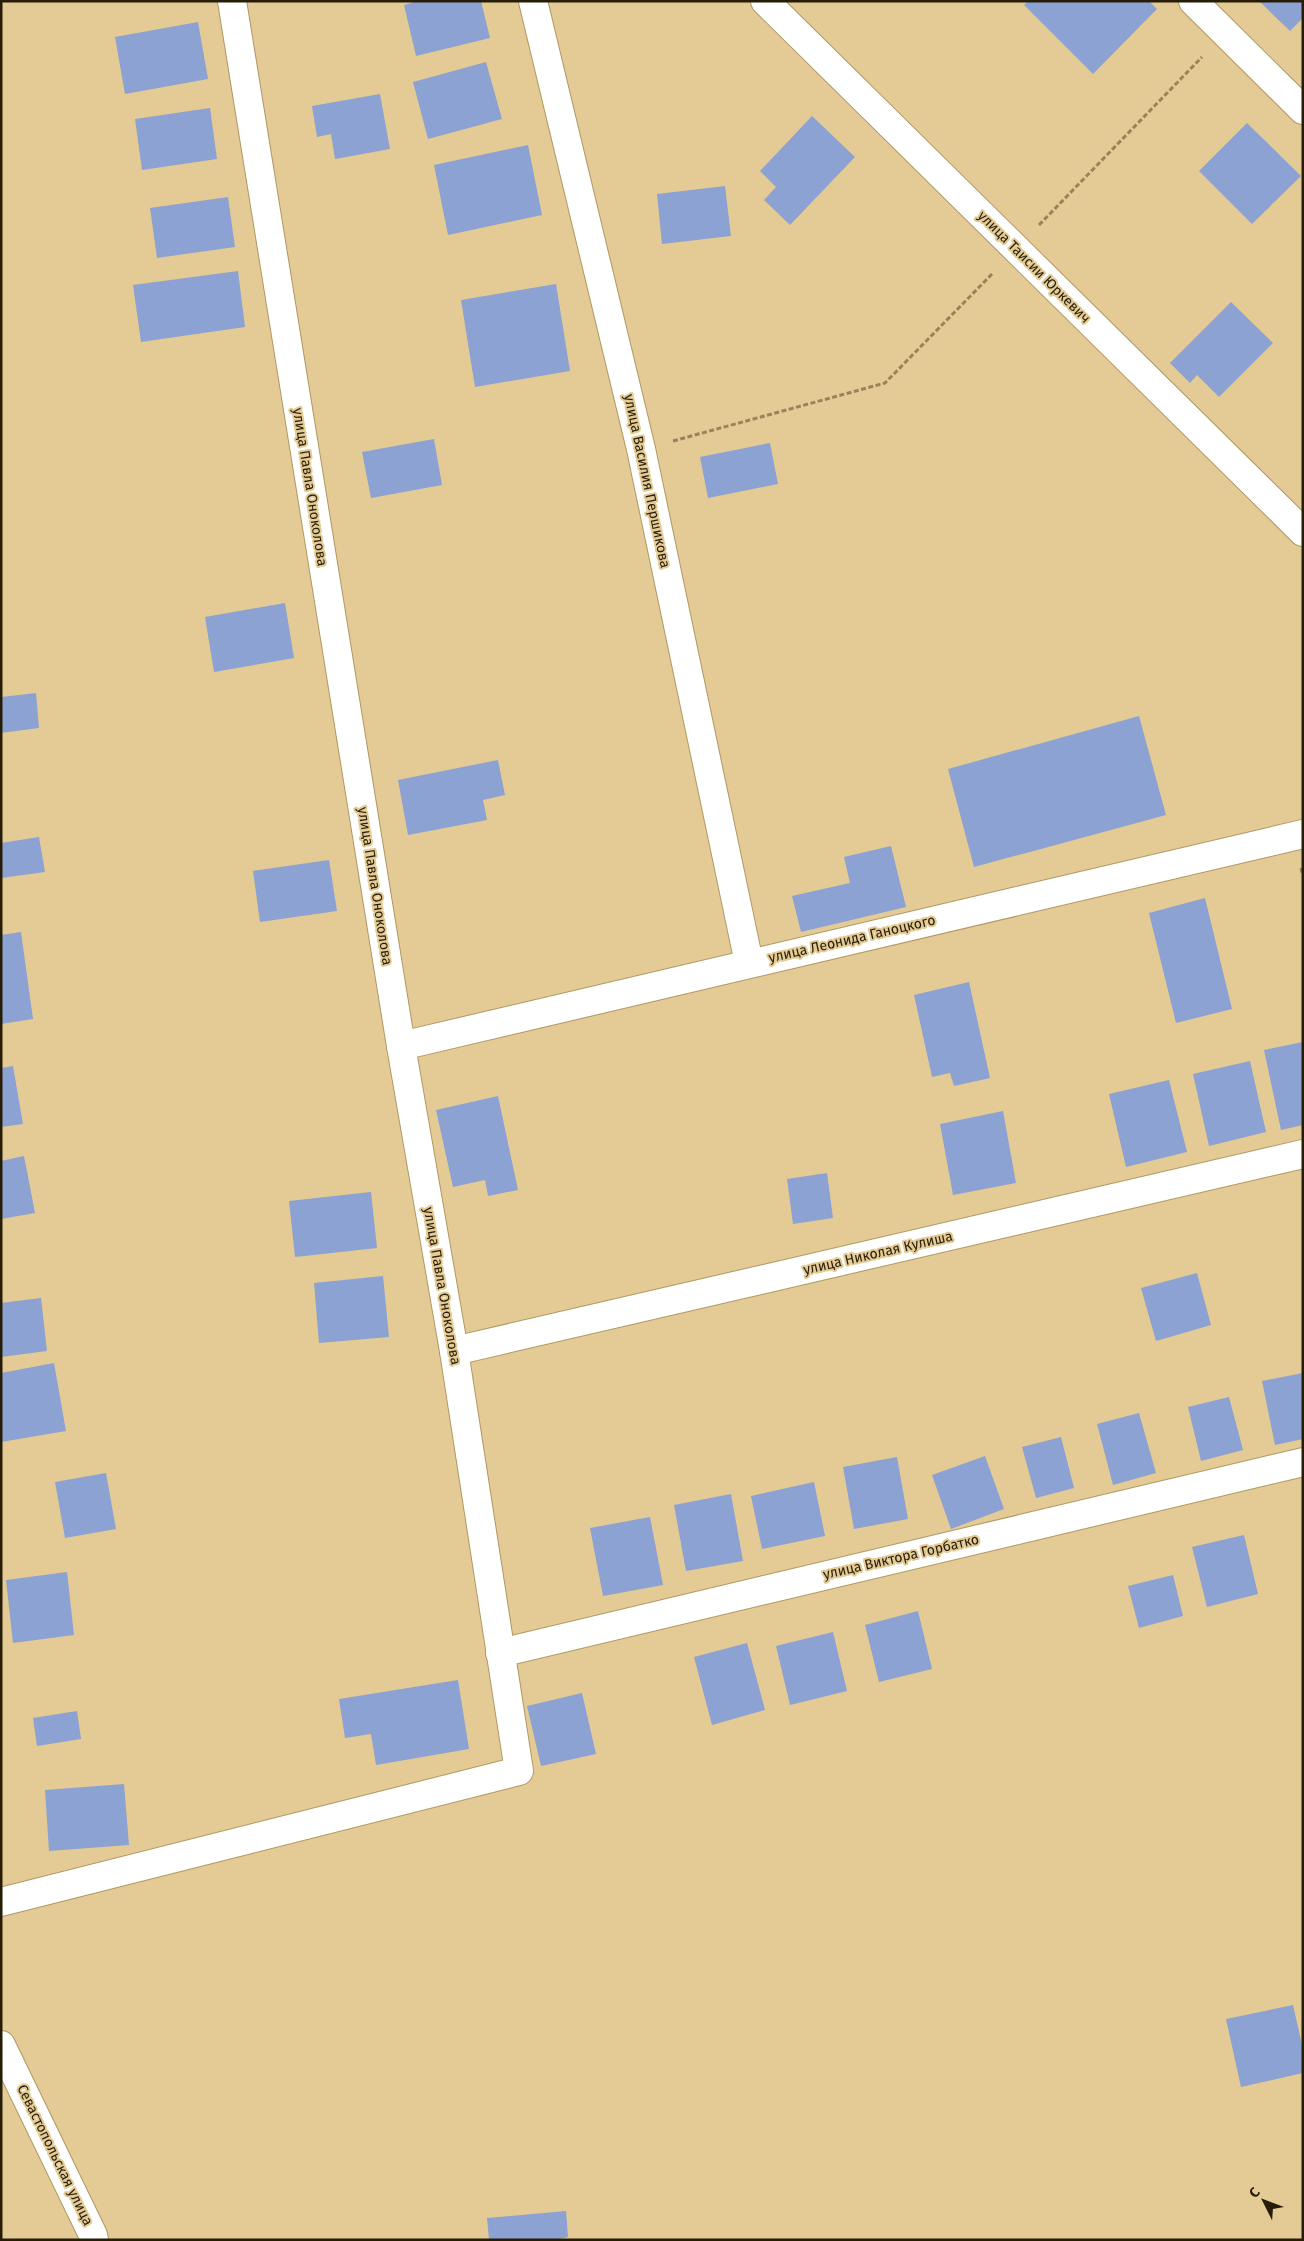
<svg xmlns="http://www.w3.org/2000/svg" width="1304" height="2241" viewBox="0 0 1304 2241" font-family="'Fira Sans',sans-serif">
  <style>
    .building { fill: #8ca2d2 }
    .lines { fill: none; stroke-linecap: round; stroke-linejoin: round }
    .street-casing { stroke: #b09863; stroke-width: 30 }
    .path { stroke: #97845b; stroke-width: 3; stroke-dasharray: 5 2.5; stroke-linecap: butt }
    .street { stroke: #fff; stroke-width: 28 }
    .labels { text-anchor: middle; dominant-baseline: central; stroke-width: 4; stroke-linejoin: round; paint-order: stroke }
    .street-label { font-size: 14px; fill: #261d07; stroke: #e4ca94 }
  </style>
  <rect width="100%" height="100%" fill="#e4ca94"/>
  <g class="building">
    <polygon points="418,1 481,1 490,38 416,56 404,5"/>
    <polygon points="1028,1 1149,1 1157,9 1093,74 1024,5"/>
    <polygon points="1259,1 1303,1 1303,18 1290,31"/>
    <polygon points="198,22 208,79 125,94 115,37"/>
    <polygon points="486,62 502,119 428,139 413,82"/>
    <polygon points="380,94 390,149 335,159 331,134 317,137 312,106"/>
    <polygon points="210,108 217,159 142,170 135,119"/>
    <polygon points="812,116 855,157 790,225 764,200 776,187 760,171"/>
    <polygon points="1247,123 1301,176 1252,224 1199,171"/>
    <polygon points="528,145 542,215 448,235 434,165"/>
    <polygon points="725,186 731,236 662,244 657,194"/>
    <polygon points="228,197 235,247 157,258 150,208"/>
    <polygon points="238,271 245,327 141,342 133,285"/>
    <polygon points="556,284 570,371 475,387 461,300"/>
    <polygon points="1231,302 1273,343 1219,397 1197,375 1190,383 1170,363"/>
    <polygon points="434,439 442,485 371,498 362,452"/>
    <polygon points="770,443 778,484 708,498 700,457"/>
    <polygon points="285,603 294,658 214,672 205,617"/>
    <polygon points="36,693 39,728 1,733 1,697"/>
    <polygon points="1139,716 1166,815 974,867 948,769"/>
    <polygon points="498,760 505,795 483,800 487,820 408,835 398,780"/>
    <polygon points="39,837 45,872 1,878 1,843"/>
    <polygon points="891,846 906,907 801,932 792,896 850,883 844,857"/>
    <polygon points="329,860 337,911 260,922 253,871"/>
    <polygon points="1205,898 1232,1009 1176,1023 1149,913"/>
    <polygon points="21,932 33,1019 1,1024 1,935"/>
    <polygon points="969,982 990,1078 954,1086 950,1073 932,1077 914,995"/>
    <polygon points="1303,1042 1303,1125 1281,1130 1264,1050"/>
    <polygon points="1250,1061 1266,1132 1209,1146 1193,1074"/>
    <polygon points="13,1066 23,1124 1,1127 1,1068"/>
    <polygon points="1169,1080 1187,1152 1126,1167 1109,1094"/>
    <polygon points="498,1096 518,1190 488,1196 485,1180 453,1187 436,1110"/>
    <polygon points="1003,1111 1016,1183 953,1195 940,1124"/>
    <polygon points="24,1156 35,1213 1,1219 1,1161"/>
    <polygon points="827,1173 833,1218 793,1224 787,1179"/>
    <polygon points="371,1192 377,1248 295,1257 289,1201"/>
    <polygon points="1197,1273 1211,1325 1156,1341 1141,1288"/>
    <polygon points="383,1276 389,1337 319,1343 314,1283"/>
    <polygon points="41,1298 47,1351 1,1357 1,1303"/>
    <polygon points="54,1363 66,1431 1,1442 1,1373"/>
    <polygon points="1303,1373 1303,1439 1275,1445 1262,1381"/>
    <polygon points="1229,1397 1243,1450 1201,1461 1188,1407"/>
    <polygon points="1139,1413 1156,1473 1113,1485 1097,1424"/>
    <polygon points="1061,1437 1074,1488 1036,1498 1022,1447"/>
    <polygon points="985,1456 1004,1509 951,1529 932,1475"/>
    <polygon points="897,1457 908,1519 854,1529 843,1467"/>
    <polygon points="106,1473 116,1529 65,1538 55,1482"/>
    <polygon points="814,1482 825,1536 762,1549 751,1496"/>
    <polygon points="731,1494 743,1561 686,1571 674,1505"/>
    <polygon points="650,1517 663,1585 603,1596 590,1528"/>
    <polygon points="1244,1535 1258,1594 1207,1607 1192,1547"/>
    <polygon points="67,1572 74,1635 13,1643 6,1580"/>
    <polygon points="1173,1575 1183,1616 1139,1628 1128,1586"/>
    <polygon points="918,1611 932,1669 879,1682 865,1625"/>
    <polygon points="833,1632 847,1691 790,1705 776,1646"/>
    <polygon points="747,1643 765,1710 712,1725 694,1657"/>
    <polygon points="458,1680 469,1749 376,1765 371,1734 345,1738 339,1699"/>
    <polygon points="582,1693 596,1754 541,1766 527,1706"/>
    <polygon points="77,1711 81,1739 37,1746 33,1718"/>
    <polygon points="124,1784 129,1845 49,1851 45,1790"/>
    <polygon points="1293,2005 1303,2049 1303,2073 1241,2087 1226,2019"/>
    <polygon points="566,2211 568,2237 555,2240 489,2240 487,2218"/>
  </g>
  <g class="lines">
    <g class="street-casing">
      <g id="street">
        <polyline points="533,1 641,449 749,963"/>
        <polyline points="765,1 1303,532"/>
        <polyline points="1193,1 1303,110"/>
        <polyline points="401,1046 1303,834"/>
        <polyline points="454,1351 1303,1154"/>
        <polyline points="500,1653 1303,1462"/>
        <polyline points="1,1902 519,1771 454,1351 401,1046 232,1"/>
        <polyline points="1,2045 93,2235 94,2240"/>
      </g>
    </g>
    <g class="path">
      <polyline points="1039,225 1202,57"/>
      <polyline points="673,441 885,383 993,273"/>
      <polyline points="1301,868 1303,876"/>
    </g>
    <use href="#street" class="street"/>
  </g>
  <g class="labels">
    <g class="street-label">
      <text transform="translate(1034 267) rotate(45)">улица Таисии Юркевич</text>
      <text transform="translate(647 481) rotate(78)">улица Василия Першикова</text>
      <text transform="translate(310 487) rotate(81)">улица Павла Оноколова</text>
      <text transform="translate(375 886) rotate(81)">улица Павла Оноколова</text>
      <text transform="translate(852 939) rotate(-13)">улица Леонида Ганоцкого</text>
      <text transform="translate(878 1253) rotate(-13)">улица Николая Кулиша</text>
      <text transform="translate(442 1286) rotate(80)">улица Павла Оноколова</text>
      <text transform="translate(901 1557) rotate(-13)">улица Виктора Горбатко</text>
      <text transform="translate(55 2155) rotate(64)">Севастопольская улица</text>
    </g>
  </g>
  <rect width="1304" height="2241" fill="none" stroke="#261d07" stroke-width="5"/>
  <g transform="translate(1264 2201) rotate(312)" stroke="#e4ca94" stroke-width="4" paint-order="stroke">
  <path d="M0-4L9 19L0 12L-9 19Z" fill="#261d07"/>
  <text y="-8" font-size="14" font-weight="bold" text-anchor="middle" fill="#261d07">С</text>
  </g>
</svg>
